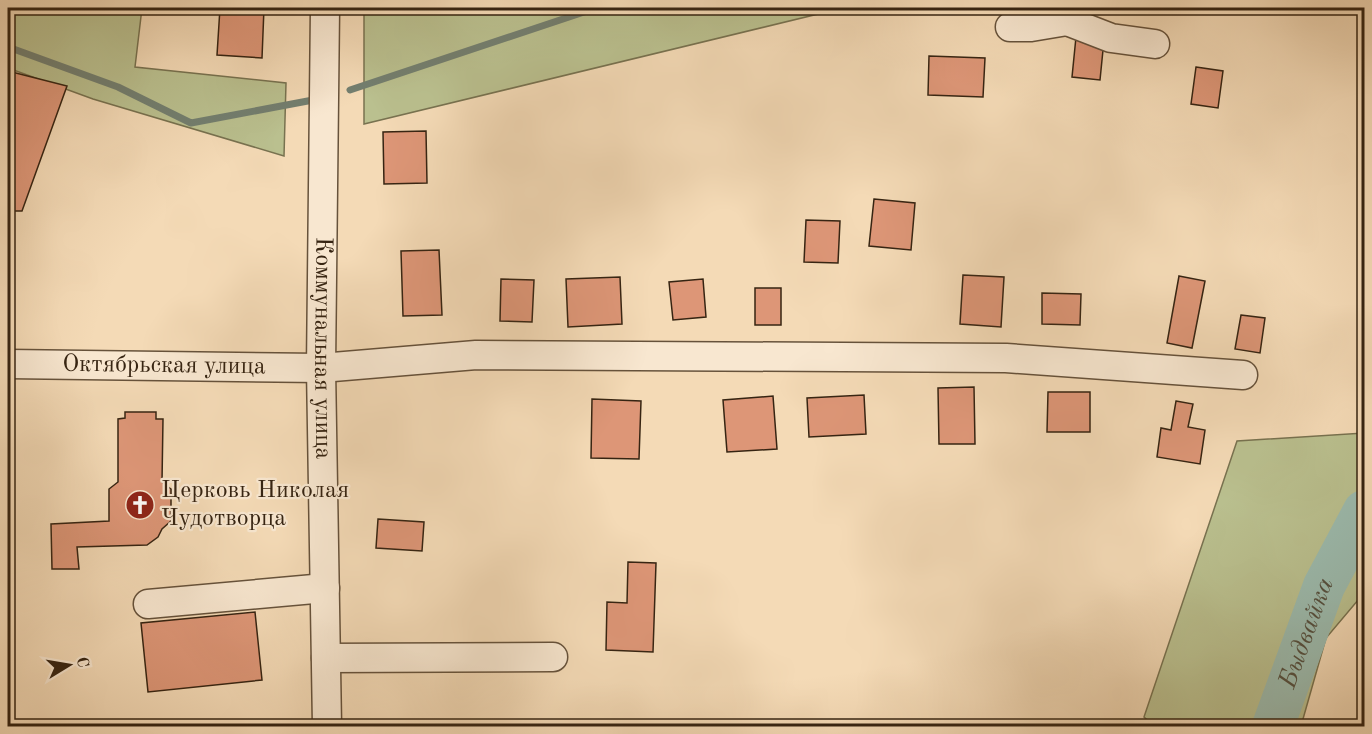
<svg xmlns="http://www.w3.org/2000/svg" width="1372" height="734" viewBox="0 0 1372 734" font-family="'Old Standard TT',serif">
  <style>
    .green { fill: #bac08f; stroke: #787250; stroke-width: 1.5 }
    .lines { fill: none; stroke-linecap: round; stroke-linejoin: round }
    .stream { stroke: #737f70; stroke-width: 7 }
    .river { stroke: #9cbbae; stroke-width: 42 }
    .building { fill: #dd9677; stroke: #362412; stroke-width: 1.5 }
    .minor-casing { stroke: #66523b; stroke-width: 31 }
    .minor { stroke: #f8e7d0; stroke-width: 28 }
    .labels { text-anchor: middle; dominant-baseline: central; stroke-width: 4.5; stroke-linejoin: round; paint-order: stroke }
    .street-label { font-size: 24px; fill: #362412; stroke: #f8e7d0 }
    .poi-label { font-size: 24px; fill: #362412; stroke: #f8e7d0; text-anchor: start }
    .water-label { font-size: 26px; font-style: italic; fill: #555141; stroke: #f8e7d0 }
  </style>
  <rect width="100%" height="100%" fill="#f4dab6"/>
  <filter id="stains"><feTurbulence type="fractalNoise" baseFrequency=".00333" numOctaves="4"/><feColorMatrix values="0 0 0 0 .2 0 0 0 0 .09 0 0 0 0 .02 0 0 0 .5 -.17"/></filter>
  <radialGradient id="worn" r=".72"><stop offset=".6" stop-color="#630" stop-opacity="0"/><stop offset="1" stop-color="#630" stop-opacity=".3"/></radialGradient>
  <g class="green">
    <polygon points="8,8 142,8 135,67 286,83 284,156 93,99 8,68"/>
    <polygon points="364,8 843,8 364,124"/>
    <polygon points="1364,433 1364,593 1326,638 1301,726 1154,726 1144,717 1237,441"/>
  </g>
  <g class="lines">
    <g class="stream">
      <polyline points="8,47 118,87 191,123 313,100"/>
      <polyline points="350,90 596,8"/>
    </g>
    <path class="river" id="s1" d="M1273,726L1324,586L1364,511"/>
  </g>
  <g class="building">
    <polygon points="220,8 264,8 262,58 217,55"/>
    <polygon points="1076,37 1104,40 1100,80 1072,77"/>
    <polygon points="929,56 985,58 983,97 928,95"/>
    <polygon points="1196,67 1223,71 1218,108 1191,104"/>
    <polygon points="8,71 67,86 22,211 8,211"/>
    <polygon points="426,131 427,183 384,184 383,132"/>
    <polygon points="874,199 915,203 911,250 869,246"/>
    <polygon points="806,220 840,221 838,263 804,262"/>
    <polygon points="439,250 442,315 403,316 401,251"/>
    <polygon points="963,275 1004,277 1001,327 960,324"/>
    <polygon points="1179,276 1205,281 1192,348 1167,343"/>
    <polygon points="620,277 622,324 568,327 566,279"/>
    <polygon points="501,279 534,280 532,322 500,321"/>
    <polygon points="703,279 706,317 673,320 669,282"/>
    <rect x="755" y="288" width="26" height="37"/>
    <polygon points="1042,293 1081,294 1080,325 1042,324"/>
    <polygon points="1241,315 1265,318 1260,353 1235,349"/>
    <polygon points="974,387 975,444 939,444 938,388"/>
    <polygon points="1048,392 1090,392 1090,432 1047,432"/>
    <polygon points="864,395 866,434 809,437 807,398"/>
    <polygon points="773,396 777,449 727,452 723,400"/>
    <polygon points="592,399 641,401 639,459 591,458"/>
    <polygon points="1176,401 1193,404 1188,427 1205,430 1200,464 1157,457 1161,428 1171,430"/>
    <polygon points="125,412 156,412 156,419 163,419 162,482 171,489 171,521 162,529 158,537 147,545 77,547 79,569 52,569 51,524 109,521 109,489 118,482 118,419 125,418"/>
    <polygon points="378,519 424,522 422,551 376,548"/>
    <polygon points="628,562 656,563 653,652 606,650 607,602 627,603"/>
    <polygon points="255,612 262,680 148,692 141,623"/>
  </g>
  <g class="lines">
    <g class="minor-casing">
      <g id="minor">
        <path id="s2" d="M325,8L321,368L327,726"/>
        <polyline points="1067,21 1111,38 1155,44"/>
        <polyline points="1010,27 1031,27 1067,21 1077,8"/>
        <path id="s3" d="M8,364L321,368L476,355L1006,358L1243,375"/>
        <polyline points="148,604 325,588"/>
        <polyline points="326,658 553,657"/>
      </g>
    </g>
    <use href="#minor" class="minor"/>
  </g>
  <defs>
    <g id="church-disc" transform="scale(1.5)"><circle r="9.5" fill="#8f2418" stroke="#f8e7d0"/><path d="M-1.2-6h2.4v3.5h3.3v2.4h-3.3V6h-2.4V-.1h-3.3v-2.4h3.3Z" fill="#fff"/></g>
  </defs>
  <g fill-rule="evenodd">
    <use href="#church-disc" x="140" y="505"/>
  </g>
  <g class="labels">
    <g class="street-label">
      <text stroke="none"><textPath href="#s2" startOffset="340">Коммунальная улица</textPath></text>
      <text stroke="none"><textPath href="#s3" startOffset="156">Октябрьская улица</textPath></text>
    </g>
    <g class="poi-label">
      <text x="161" y="491">Церковь Николая<tspan x="161" dy="28">Чудотворца</tspan></text>
    </g>
    <g class="water-label">
      <text stroke="none"><textPath href="#s1" startOffset="99">Быдвайка</textPath></text>
    </g>
  </g>
  <rect width="1372" height="734" fill="none" stroke="#f4dab6" stroke-width="30"/>
  <rect x="9" y="9" width="1354" height="716" fill="none" stroke="#362412" stroke-width="3"/>
  <rect x="15" y="15" width="1342" height="704" fill="none" stroke="#362412" stroke-width="1.5"/>
  <g transform="translate(69 665) rotate(79)" stroke="#f8e7d0" stroke-width="4.5" paint-order="stroke">
  <path d="M0-4.5L10 22L0 15L-10 22Z" fill="#362412"/>
  <text y="-9" font-size="16" font-weight="bold" text-anchor="middle" fill="#362412">С</text>
  </g>
  <rect width="100%" height="100%" filter="url(#stains)"/>
  <rect width="100%" height="100%" fill="url(#worn)"/>
</svg>
